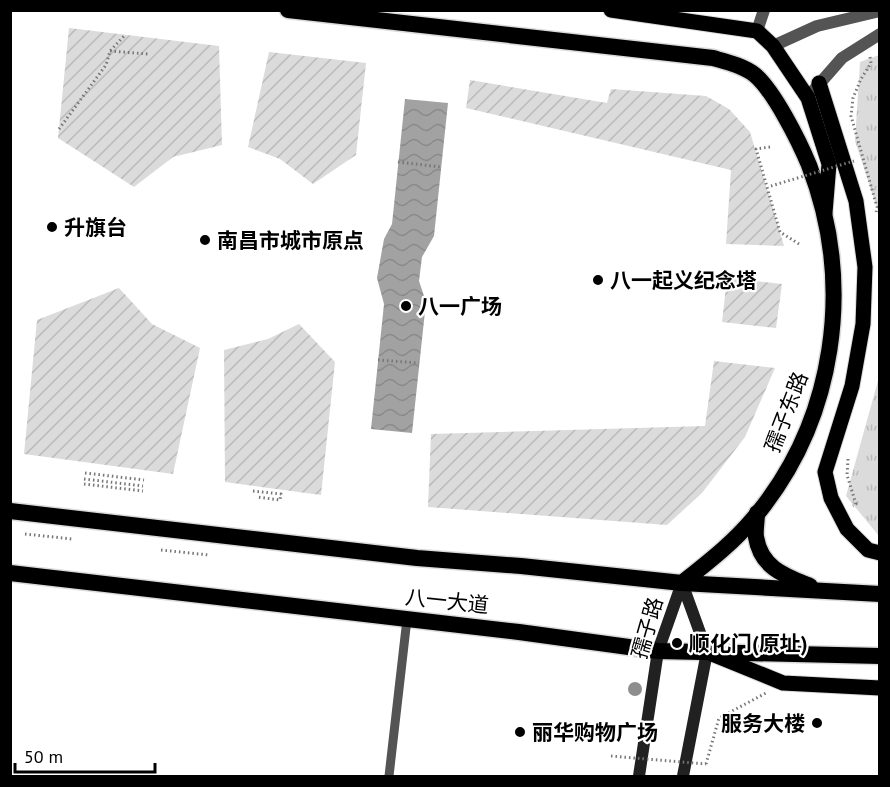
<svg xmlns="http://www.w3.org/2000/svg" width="890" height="787" viewBox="0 0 890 787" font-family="'PT Sans','Noto Sans SC',sans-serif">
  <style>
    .park { fill: url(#park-tufts) }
    .garden { fill: url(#garden-furrows) }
    .water { fill: url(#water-waves) }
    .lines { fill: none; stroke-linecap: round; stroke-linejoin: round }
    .primary-casing { stroke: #dbdbdb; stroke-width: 17 }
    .trunk-casing { stroke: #dbdbdb; stroke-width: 19 }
    .path { stroke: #767676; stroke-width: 3; stroke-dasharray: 1.5 3; stroke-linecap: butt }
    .service { stroke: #545454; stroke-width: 9 }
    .tertiary { stroke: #545454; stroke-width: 12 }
    .secondary { stroke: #212121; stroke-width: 12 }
    .primary { stroke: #000; stroke-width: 15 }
    .trunk { stroke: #000; stroke-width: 16 }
    .path-bridge { stroke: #767676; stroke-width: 3; stroke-dasharray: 1.5 3; stroke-linecap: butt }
    .tree { fill: #8e8e8e }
    .poi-dot { fill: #000; stroke: #fff; stroke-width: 2 }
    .labels { text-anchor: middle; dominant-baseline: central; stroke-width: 4.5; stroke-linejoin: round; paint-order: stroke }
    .poi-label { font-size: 21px; font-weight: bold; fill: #000; stroke: #fff; text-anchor: start }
    .street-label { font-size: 21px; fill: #000; stroke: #fff }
  </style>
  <defs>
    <pattern id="park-tufts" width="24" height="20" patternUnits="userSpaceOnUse" patternTransform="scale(1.5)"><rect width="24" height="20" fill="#dbdbdb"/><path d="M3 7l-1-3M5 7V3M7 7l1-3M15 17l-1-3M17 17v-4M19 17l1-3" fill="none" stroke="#bababa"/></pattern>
    <pattern id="garden-furrows" width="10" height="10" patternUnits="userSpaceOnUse" patternTransform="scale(1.5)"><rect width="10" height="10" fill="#dbdbdb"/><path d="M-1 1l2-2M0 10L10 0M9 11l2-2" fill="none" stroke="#bababa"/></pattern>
    <pattern id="water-waves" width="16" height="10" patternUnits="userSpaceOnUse" patternTransform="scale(1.5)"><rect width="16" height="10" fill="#a2a2a2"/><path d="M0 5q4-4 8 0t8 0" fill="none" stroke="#8a8a8a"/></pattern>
  </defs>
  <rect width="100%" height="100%" fill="#fff"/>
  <g class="park">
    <polygon points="879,55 880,55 879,214 855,141 860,62"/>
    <polygon points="879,377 879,536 846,496"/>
  </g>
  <g class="garden">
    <polygon points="69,28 219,46 222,145 173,157 134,187 58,138"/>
    <polygon points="269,52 366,63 356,155 313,184 280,159 248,147"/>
    <polygon points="470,80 607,103 611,89 706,96 729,109 750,132 784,246 726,244 731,170 466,108"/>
    <polygon points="727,278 782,284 776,328 722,322"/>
    <polygon points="119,288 152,324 200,348 173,474 24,454 37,320"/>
    <polygon points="299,324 335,362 321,495 225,482 224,350 268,339"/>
    <polygon points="714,361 775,368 745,437 702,493 667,525 428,507 431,434 705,426"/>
  </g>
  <polygon class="water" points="405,99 448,103 434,236 422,257 419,281 426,302 412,433 371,429 384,304 377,278 384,239 392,224"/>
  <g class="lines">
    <g class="primary-casing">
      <g id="primary">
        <polyline points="611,10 757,31 773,46 808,98 829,164 825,213"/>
        <polyline points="819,83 856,201 865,267 863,324 852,386 825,472 831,498 847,529 868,550 880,553"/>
        <polyline points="712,654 783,683 880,688"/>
      </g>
    </g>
    <g class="trunk-casing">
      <g id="trunk">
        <path d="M288,10L713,58C727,62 744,66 755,75C774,91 799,141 809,165C855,284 836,421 753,519C732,544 707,563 682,583"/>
        <polyline points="10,511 417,558 521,566 682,583 880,594"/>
        <path d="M757,513C757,521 755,530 756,537C761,568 785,576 810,586"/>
        <polyline points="10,573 519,632 658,651 880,656"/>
      </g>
    </g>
    <g class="path">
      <polyline points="110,51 148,54"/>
      <polyline points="870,57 871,63 861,79 853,98 851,116 877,207 876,213"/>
      <polyline points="59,129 106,65 110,51 125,35"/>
      <polyline points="770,147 756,149 780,232 799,244"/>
      <polyline points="398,162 441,167"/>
      <polyline points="378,360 419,363"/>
      <polyline points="848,459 847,475 856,504 853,506"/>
      <polyline points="85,473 144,480"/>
      <polyline points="84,479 143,486"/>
      <polyline points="84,484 143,491"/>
      <polyline points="253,491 281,494 280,500 257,497"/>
      <polyline points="25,534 72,539"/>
      <polyline points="161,550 209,555"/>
      <polyline points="706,764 719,718 766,693"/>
    </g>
    <polyline class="service" points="389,776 407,619"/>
    <g class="tertiary">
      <polyline points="757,31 764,10"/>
      <polyline points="773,46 817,26 880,11"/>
      <polyline points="814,90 842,58 880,34"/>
    </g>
    <g class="secondary">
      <polyline points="682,583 707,652 683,776"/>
      <polyline points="639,776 658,651 682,583"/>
    </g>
    <use href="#primary" class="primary"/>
    <use href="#trunk" class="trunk"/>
    <g class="path-bridge">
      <polyline points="771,186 854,161"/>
      <polyline points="611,756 706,764"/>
    </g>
  </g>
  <circle class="tree" cx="635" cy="689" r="7"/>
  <g class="poi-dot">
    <circle cx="52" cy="227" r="6"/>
    <circle cx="205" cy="240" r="6"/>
    <circle cx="598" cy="280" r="6"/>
    <circle cx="406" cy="306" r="6"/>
    <circle cx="677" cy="643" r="6"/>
    <circle cx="817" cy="723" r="6"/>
    <circle cx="520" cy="732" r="6"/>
  </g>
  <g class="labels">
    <g class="poi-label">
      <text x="64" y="227">升旗台</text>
      <text x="217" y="240">南昌市城市原点</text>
      <text x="610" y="280">八一起义纪念塔</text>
      <text x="418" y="306">八一广场</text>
      <text x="689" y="643">顺化门(原址)</text>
      <text x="805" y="723" text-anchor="end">服务大楼</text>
      <text x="532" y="732">丽华购物广场</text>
    </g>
    <g class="street-label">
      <text transform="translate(786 412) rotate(-69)">孺子东路</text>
      <text transform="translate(447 601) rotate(6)">八一大道</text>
      <text transform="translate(647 628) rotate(-74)">孺子路</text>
    </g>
  </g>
  <rect width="890" height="787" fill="none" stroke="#000000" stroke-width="24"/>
  <path d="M15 763v9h140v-9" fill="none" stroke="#000000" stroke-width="3"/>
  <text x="24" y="763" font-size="18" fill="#000000" stroke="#ffffff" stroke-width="4.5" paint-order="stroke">50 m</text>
</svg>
